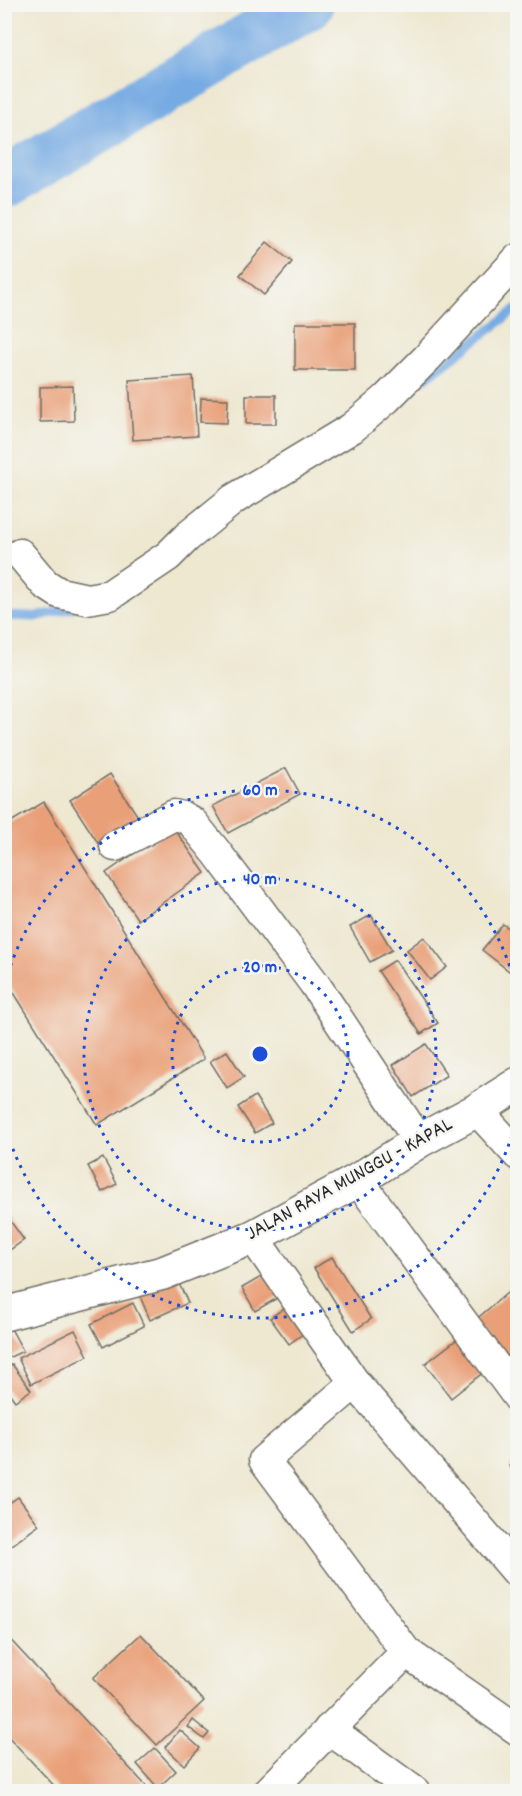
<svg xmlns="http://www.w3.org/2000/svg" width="522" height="1796" viewBox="0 0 522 1796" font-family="Dekko,sans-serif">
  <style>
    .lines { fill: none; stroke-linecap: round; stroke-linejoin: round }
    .stream { stroke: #76aae3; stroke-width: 9 }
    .river { stroke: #76aae3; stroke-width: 52 }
    .building { fill: #e99f77 }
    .minor-casing { stroke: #6f6d65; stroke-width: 33 }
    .tertiary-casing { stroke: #6f6d65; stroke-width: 36 }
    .minor { stroke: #fff; stroke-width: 30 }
    .tertiary { stroke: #fff; stroke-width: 33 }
    .ring { fill: none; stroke: #1d4ed8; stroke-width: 3; stroke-dasharray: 3 6 }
    .labels { text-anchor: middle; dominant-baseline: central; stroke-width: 5; stroke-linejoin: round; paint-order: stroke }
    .street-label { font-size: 21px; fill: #2b2b2b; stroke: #f6f6f2 }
    .centre { fill: #1d4ed8; stroke: #f6f6f2; stroke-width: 3 }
    .ring-label { font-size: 18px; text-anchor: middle; font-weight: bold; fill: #1d4ed8; stroke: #f6f6f2; stroke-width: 5; stroke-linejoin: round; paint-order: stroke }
  </style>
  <rect width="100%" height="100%" fill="#f6f6f2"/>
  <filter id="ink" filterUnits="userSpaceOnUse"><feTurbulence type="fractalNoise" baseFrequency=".0167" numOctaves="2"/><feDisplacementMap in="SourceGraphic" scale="12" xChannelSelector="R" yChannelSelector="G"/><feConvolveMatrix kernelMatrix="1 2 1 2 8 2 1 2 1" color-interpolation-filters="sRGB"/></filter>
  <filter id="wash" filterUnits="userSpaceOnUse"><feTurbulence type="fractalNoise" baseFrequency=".008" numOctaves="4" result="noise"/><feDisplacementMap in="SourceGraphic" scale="24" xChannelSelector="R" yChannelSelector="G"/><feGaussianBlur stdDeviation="1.35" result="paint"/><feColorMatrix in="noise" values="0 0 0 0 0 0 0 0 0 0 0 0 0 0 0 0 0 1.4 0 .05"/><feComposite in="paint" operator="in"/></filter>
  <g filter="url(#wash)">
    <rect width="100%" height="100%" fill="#eee8d1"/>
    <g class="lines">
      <g class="stream">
        <polyline points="426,378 518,308"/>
        <polyline points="4,616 36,617 76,607"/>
      </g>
      <polyline class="river" points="4,183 308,4"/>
    </g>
    <g id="blocks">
      <g class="building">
        <polygon points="267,242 292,262 264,295 240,275"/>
        <rect x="295" y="323" width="60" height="47"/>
        <polygon points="193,376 197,436 133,440 129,380"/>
        <polygon points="73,386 74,421 40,422 40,387"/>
        <rect x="246" y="395" width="30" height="29"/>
        <polygon points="201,398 228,399 227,423 200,422"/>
        <polygon points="286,768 300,794 228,833 213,806"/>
        <polygon points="110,774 139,818 98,843 70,800"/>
        <polygon points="44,802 204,1059 97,1125 4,977 4,826"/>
        <polygon points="173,827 205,873 138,920 106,873"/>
        <polygon points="371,915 392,950 370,962 350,927"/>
        <polygon points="503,924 518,935 518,978 482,950"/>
        <polygon points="424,937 447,967 430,980 407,950"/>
        <polygon points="395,960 438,1023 421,1034 378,971"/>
        <polygon points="426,1044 447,1075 413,1097 393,1065"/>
        <polygon points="227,1051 244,1077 227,1088 210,1061"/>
        <polygon points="255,1096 272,1123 255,1133 238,1107"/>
        <polygon points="103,1158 117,1184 102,1192 88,1166"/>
        <polygon points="4,1212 24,1240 4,1254"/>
        <polygon points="332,1257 371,1319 353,1331 314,1268"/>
        <polygon points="273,1270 286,1293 255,1311 242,1288"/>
        <polygon points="176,1277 188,1303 150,1320 139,1294"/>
        <polygon points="507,1293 518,1305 518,1347 505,1358 473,1322"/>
        <polygon points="293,1302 311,1328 289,1344 270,1318"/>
        <polygon points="133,1303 144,1326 103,1347 91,1324"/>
        <polygon points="8,1323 23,1351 4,1360 4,1325"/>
        <polygon points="75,1330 88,1356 31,1384 18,1358"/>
        <polygon points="460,1337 485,1371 451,1398 425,1364"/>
        <polygon points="12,1364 31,1390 15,1401 4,1386 4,1370"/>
        <polygon points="518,1459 518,1476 509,1466"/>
        <polygon points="18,1497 39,1525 4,1551 4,1507"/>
        <polygon points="4,1633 150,1790 148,1792 60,1792 4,1732"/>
        <polygon points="141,1634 204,1701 157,1745 93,1678"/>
        <polygon points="193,1720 209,1733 204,1739 188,1727"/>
        <polygon points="180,1730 200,1748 184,1765 165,1747"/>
        <polygon points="155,1748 176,1771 158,1788 137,1764"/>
      </g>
    </g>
  </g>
  <g filter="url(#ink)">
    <use href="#blocks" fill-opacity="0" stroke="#6f6d65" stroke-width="1.5"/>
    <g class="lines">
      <g class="minor-casing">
        <g id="minor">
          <polyline points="20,554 45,584 59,593 87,599 110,595 168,556 187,537 234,499 352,428 386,399 427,358 518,259"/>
          <polyline points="115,846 174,815 183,817 192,822 217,853 314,983 419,1141"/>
          <polyline points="477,1110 518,1155"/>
          <polyline points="358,1180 518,1397"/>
          <polyline points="253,1237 355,1383 518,1573"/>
          <polyline points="355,1383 264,1460 406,1652 518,1730"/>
          <polyline points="329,1729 415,1792"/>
          <polyline points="268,1792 406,1652"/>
        </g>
      </g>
      <g class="tertiary-casing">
        <polyline id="tertiary" points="4,1314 163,1273 253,1237 358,1180 419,1141 477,1110 518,1084"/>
      </g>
      <use href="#minor" class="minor"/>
      <use href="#tertiary" class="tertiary"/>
    </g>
  </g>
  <g class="ring">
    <circle cx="260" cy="1054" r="88"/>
    <circle cx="260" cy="1054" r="176"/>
    <path d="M517 1118A265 265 0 0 1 5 1125M5 983A265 265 0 0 1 517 990"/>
  </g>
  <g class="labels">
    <g class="street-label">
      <text transform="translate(350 1180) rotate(-29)">JALAN RAYA MUNGGU - KAPAL</text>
    </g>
  </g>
  <circle cx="260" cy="1054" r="9" class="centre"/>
  <g class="ring-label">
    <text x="260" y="795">60 m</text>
    <text x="260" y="884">40 m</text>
    <text x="260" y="972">20 m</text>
  </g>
  <rect width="522" height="1796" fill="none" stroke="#f6f6f2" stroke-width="24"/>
</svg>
